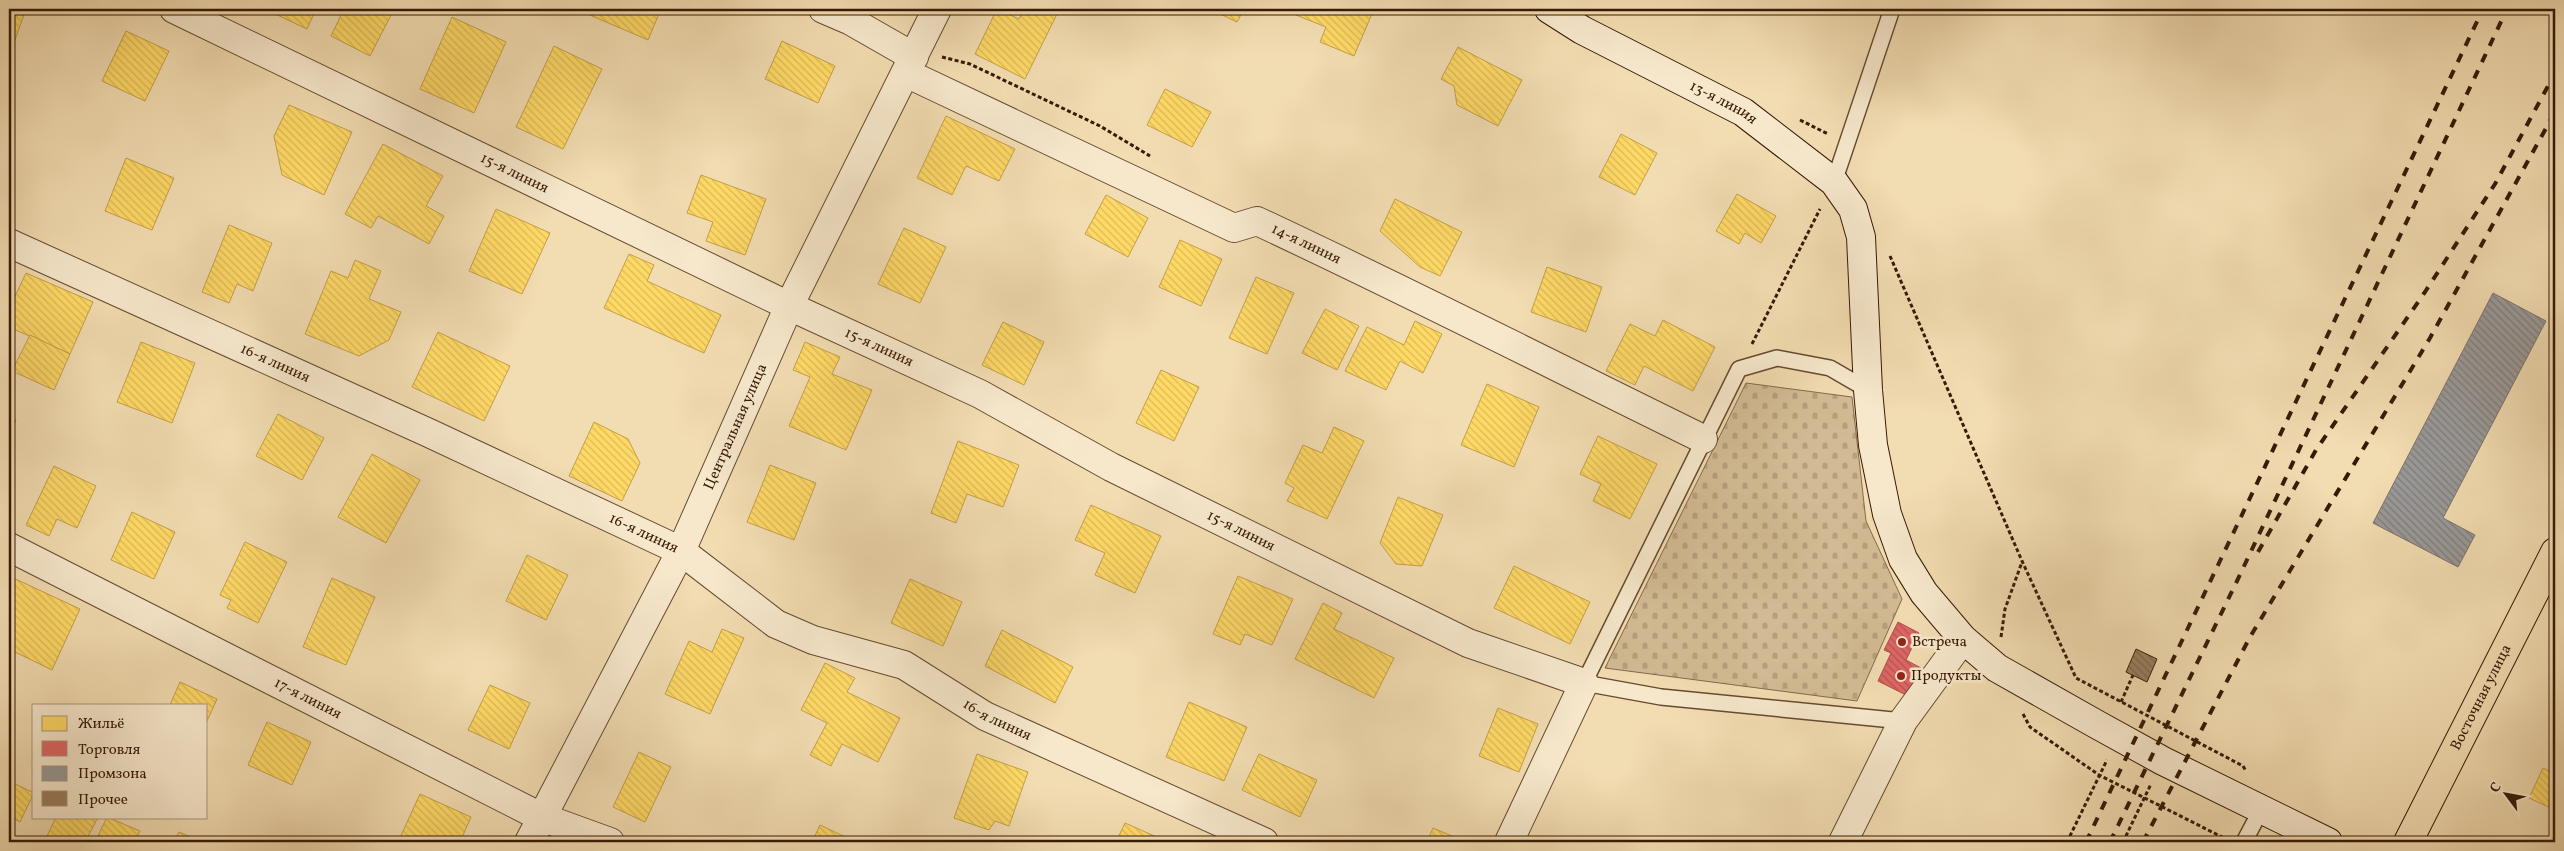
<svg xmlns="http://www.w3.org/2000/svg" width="2564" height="851" viewBox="0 0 2564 851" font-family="Vollkorn,serif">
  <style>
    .cemetery { fill: url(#cemetery-stones); stroke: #846a4c }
    .homes { fill: url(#homes-back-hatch); stroke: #c39f49 }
    .shops { fill: url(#shops-back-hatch); stroke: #ad4f49 }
    .industry { fill: url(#industry-back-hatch); stroke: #7c736d }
    .building { fill: url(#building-back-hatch); stroke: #371905 }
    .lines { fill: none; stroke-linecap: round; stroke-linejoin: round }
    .lane-casing { stroke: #664a30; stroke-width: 18 }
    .street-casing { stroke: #664a30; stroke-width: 30 }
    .secondary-casing { stroke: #371905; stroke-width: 30 }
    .primary-casing { stroke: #371905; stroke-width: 30 }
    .path { stroke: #371905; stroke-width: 3; stroke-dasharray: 4 2.5; stroke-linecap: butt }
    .lane { stroke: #f7e8cc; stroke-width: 15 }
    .street { stroke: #f7e8cc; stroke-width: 28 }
    .secondary { stroke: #f7e8cc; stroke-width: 28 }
    .primary { stroke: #f2dcb1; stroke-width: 28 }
    .rail { stroke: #371905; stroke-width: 4; stroke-dasharray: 9 9; stroke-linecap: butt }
    .poi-dot { fill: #8f2418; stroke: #f7e8cc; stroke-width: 2 }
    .labels { text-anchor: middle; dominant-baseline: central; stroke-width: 5; stroke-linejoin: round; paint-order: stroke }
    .street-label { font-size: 15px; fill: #371905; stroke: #f7e8cc }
    .poi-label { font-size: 15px; fill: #371905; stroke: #f7e8cc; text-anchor: start }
  </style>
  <defs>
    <pattern id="cemetery-stones" width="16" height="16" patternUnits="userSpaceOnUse" patternTransform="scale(1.25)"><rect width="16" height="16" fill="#d2bb94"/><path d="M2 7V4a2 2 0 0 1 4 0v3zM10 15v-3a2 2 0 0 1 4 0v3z" fill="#b5a07e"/></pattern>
    <pattern id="homes-back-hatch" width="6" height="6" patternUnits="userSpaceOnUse" patternTransform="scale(1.25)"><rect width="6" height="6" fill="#ffd966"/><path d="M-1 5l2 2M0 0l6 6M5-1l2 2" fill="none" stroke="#dbba57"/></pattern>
    <pattern id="shops-back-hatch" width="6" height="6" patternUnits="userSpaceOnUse" patternTransform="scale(1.25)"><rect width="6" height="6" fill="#e06666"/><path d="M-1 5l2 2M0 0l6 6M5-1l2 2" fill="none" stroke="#b65352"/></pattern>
    <pattern id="industry-back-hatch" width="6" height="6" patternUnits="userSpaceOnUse" patternTransform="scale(1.25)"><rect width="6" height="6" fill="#999"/><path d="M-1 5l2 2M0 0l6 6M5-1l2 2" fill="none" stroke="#7e7c7b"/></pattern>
    <pattern id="building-back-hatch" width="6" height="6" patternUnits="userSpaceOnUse" patternTransform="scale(1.25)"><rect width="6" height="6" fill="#987e5e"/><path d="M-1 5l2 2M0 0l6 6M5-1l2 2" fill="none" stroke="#7d664c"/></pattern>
  </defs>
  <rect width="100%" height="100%" fill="#f2dcb1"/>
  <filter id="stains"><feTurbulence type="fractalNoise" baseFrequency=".004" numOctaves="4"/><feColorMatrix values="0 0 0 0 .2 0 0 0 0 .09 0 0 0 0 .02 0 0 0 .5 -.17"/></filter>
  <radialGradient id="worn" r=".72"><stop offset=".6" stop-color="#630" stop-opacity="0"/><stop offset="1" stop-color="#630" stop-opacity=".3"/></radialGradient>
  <polygon class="cemetery" points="1746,383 1852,397 1866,521 1902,599 1857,701 1605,668"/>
  <g class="homes">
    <polygon points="9,9 26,9 15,40 9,38"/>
    <polygon points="273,9 316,9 307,29 271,12"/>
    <polygon points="344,9 380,9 391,15 370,56 331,36"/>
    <polygon points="592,9 661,9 648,40 590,15"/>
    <polygon points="997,9 1019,19 1024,9 1053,9 1058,12 1025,79 975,54"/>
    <polygon points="1210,9 1244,9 1237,22"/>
    <polygon points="1299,9 1374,9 1354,56 1320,42 1326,27 1296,15"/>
    <polygon points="452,17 506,42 474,113 420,89"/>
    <polygon points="126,31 169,51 145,101 102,81"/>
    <polygon points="782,41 835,66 818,103 765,79"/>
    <polygon points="554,46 602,69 563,149 516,127"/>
    <polygon points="1458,47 1522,80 1498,126 1457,105 1454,86 1441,79"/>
    <polygon points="1165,89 1211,112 1192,147 1147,125"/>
    <polygon points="289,105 352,132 324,195 282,175 274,136"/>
    <polygon points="946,116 1015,149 999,181 966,166 952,195 917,178"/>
    <polygon points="1621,134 1657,153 1635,195 1599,177"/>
    <polygon points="383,144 443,176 426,206 444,216 429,244 378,216 371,228 345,214"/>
    <polygon points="126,158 174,178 152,230 105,211"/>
    <polygon points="701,175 766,199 745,255 706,241 713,222 687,213"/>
    <polygon points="1737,194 1776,216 1761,243 1745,233 1739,244 1716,231"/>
    <polygon points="1106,195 1148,218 1128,257 1085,234"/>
    <polygon points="1395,199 1462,232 1440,276 1420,267 1380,231"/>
    <polygon points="496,209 550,233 522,294 469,271"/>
    <polygon points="229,225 272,243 253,291 237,284 229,303 202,292"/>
    <polygon points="904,228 946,247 920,303 878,284"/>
    <polygon points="1180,240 1222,259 1201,306 1159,287"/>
    <polygon points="629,254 654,265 647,281 721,315 704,353 604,308"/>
    <polygon points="355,260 381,271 369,299 401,312 389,340 359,356 305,334 331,271 348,278"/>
    <polygon points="1547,267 1602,287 1586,332 1531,312"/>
    <polygon points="26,273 93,302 70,354 9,327 9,309"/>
    <polygon points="1256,277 1294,293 1267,354 1229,338"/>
    <polygon points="1325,309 1359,326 1337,370 1302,353"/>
    <polygon points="1663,320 1715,347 1693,391 1644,366 1635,385 1606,371 1630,324 1655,336"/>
    <polygon points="1415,321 1442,334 1423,373 1400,361 1386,390 1345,371 1367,327 1404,345"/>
    <polygon points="1003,322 1044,342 1024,385 982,365"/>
    <polygon points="438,332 510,366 484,421 412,387"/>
    <polygon points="30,335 70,354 54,390 12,371"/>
    <polygon points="141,342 195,363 172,423 117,402"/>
    <polygon points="805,342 840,357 832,374 872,390 846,450 789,426 810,377 793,370"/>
    <polygon points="1161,370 1199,387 1174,441 1136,423"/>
    <polygon points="1487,384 1539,407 1514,467 1461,445"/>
    <polygon points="278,414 324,438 302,480 256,456"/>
    <polygon points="9,417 16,420 9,435"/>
    <polygon points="594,422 628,439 640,463 622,501 569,476"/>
    <polygon points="1334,427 1364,441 1327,519 1287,501 1294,488 1285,483 1303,445 1322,453"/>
    <polygon points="1598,436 1657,464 1630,519 1593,501 1601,484 1580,474"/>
    <polygon points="958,441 1019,465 1003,507 967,494 956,523 931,513"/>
    <polygon points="372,454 420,480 386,543 338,517"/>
    <polygon points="770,465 816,483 794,540 747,522"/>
    <polygon points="54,466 96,486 77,528 57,519 49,536 26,525"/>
    <polygon points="1398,497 1443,515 1422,566 1396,564 1380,543"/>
    <polygon points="1091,505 1161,536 1135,593 1095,575 1105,553 1075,540"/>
    <polygon points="132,512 175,532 154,579 111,560"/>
    <polygon points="245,542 287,562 258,623 227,608 231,600 220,595"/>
    <polygon points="527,555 568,575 546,620 506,601"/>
    <polygon points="1514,566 1590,602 1570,644 1494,608"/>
    <polygon points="9,576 80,609 52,670 9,649 9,635 11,629 9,628"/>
    <polygon points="1238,576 1293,599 1272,645 1245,634 1240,645 1213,634"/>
    <polygon points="332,578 375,597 346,665 303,647"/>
    <polygon points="910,579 962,602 943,646 891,623"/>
    <polygon points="1323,603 1342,613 1334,629 1394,658 1374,698 1295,659"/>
    <polygon points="722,629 744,638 710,714 665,694 689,641 712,652"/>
    <polygon points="1002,630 1073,667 1055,703 985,666"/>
    <polygon points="825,663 855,678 847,692 900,718 878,762 842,744 831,766 810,755 827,723 801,710"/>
    <polygon points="180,682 217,699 206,723 206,705 170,705"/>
    <polygon points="490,685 530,703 509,749 468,730"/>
    <polygon points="1189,702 1247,727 1224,781 1166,757"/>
    <polygon points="1498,708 1538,724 1519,772 1479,756"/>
    <polygon points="267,722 311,742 292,785 248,765"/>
    <polygon points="639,752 671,767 645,822 613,807"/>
    <polygon points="977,754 1028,772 1009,826 995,821 989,830 954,818"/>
    <polygon points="1259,754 1317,780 1300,817 1242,790"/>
    <polygon points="2543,768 2555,774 2555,810 2529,798"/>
    <polygon points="9,781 34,793 20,822 9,816"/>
    <polygon points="420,794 471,817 460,842 398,842"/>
    <polygon points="56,817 98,817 85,842 60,842 47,836"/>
    <polygon points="107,817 140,831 134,842 95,842"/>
    <polygon points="1125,823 1168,842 1116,842"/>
    <polygon points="820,825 856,842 812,842"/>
    <polygon points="1433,828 1466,842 1427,842"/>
    <polygon points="179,832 203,842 174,842"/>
  </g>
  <polygon class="shops" points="1898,622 1919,633 1906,660 1921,668 1908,696 1878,681 1891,653 1884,650"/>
  <polygon class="industry" points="2493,293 2546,321 2443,518 2475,535 2458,567 2373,523"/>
  <polygon class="building" points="2136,649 2157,659 2147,682 2126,672"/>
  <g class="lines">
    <g class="lane-casing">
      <g id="lane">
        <polyline points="1834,182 1892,9"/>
        <polyline points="1868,390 1830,368 1777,358 1739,369 1584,683 1661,697 1903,721"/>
        <polyline points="2244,842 2262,808"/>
      </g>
    </g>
    <g class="street-casing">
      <g id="street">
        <path id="s1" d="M174,9L789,306L980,394L1111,467L1468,643L1584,683L1509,842"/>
        <polyline points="823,9 851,21 914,57"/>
        <path id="s2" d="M906,73L1234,228L1257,221C1407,291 1554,366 1703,439"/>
        <path id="s3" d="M9,243L429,433L681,551L776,624L813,640L904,665L985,716L1264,842"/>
        <path id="s4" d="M9,547L541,817L610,842"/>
        <path id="s5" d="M529,842L681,551L789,306L937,9"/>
        <polyline points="1843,842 1903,721 1963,639"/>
      </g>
    </g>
    <g class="secondary-casing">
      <g id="secondary">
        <path id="s6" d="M1549,9L1582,30L1743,112L1834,182L1853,209L1861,237L1868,390L1873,445L1887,514L1903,559L1924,593L1963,639L1997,668L2096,724L2163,761L2328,842"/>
      </g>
    </g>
    <g class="primary-casing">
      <g id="primary">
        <path id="s7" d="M2408,842L2555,552"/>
      </g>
    </g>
    <g class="path">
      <polyline points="942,57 970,64 1100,126 1150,156"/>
      <polyline points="1800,120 1828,134"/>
      <polyline points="1890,256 2022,561 2076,678 2243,766 2246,771"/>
      <polyline points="1752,344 1820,209"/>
      <polyline points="2001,637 2005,609 2022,562"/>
      <polyline points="2121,702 2133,675"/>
      <polyline points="2023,714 2030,727 2099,775 2224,838"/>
      <polyline points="2067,842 2107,760"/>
      <polyline points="2123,842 2151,784"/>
    </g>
    <use href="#lane" class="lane"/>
    <use href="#street" class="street"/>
    <use href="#secondary" class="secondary"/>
    <use href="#primary" class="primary"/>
    <g class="rail">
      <polyline points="2258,552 2316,450 2425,292 2495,184 2555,73"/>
      <polyline points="2086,842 2483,9"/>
      <polyline points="2110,842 2237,581 2507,9"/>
      <polyline points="2143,842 2250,637 2430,338 2555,112"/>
    </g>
  </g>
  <g class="poi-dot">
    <circle cx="1902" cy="642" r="5"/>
    <circle cx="1901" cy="676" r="5"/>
  </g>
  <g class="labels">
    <g class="street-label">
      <text stroke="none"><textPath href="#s6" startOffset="198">13-я линия</textPath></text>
      <text stroke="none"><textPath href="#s1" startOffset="378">15-я линия</textPath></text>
      <text stroke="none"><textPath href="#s2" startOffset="441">14-я линия</textPath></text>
      <text stroke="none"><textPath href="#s1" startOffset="782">15-я линия</textPath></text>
      <text stroke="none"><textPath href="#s3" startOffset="292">16-я линия</textPath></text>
      <text stroke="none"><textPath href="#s5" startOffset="464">Центральная улица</textPath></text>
      <text stroke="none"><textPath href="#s1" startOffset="1188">15-я линия</textPath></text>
      <text stroke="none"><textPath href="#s3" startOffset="698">16-я линия</textPath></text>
      <text stroke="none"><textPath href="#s7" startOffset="162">Восточная улица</textPath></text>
      <text stroke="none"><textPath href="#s4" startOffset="335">17-я линия</textPath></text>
      <text stroke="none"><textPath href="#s3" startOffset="1102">16-я линия</textPath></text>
    </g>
    <g class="poi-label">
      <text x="1912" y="642">Встреча</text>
      <text x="1911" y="676">Продукты</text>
    </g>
  </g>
  <rect width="2564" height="851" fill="none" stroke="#f2dcb1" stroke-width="30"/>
  <rect x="10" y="10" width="2544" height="831" fill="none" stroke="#371905" stroke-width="2.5"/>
  <rect x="15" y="15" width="2534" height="821" fill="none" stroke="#371905"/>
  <rect x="32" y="704" width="175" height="115" fill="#f7e8cc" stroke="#aa957c"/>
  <rect x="42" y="716" width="25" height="15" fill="#ffd966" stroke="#aa957c"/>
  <text x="78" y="728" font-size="15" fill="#371905">Жильё</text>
  <rect x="42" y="741" width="25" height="15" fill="#e06666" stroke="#aa957c"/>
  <text x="78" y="754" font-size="15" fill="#371905">Торговля</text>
  <rect x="42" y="766" width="25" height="15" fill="#999999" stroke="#aa957c"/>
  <text x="78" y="778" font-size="15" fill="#371905">Промзона</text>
  <rect x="42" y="791" width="25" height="15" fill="#987e5e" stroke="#aa957c"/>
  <text x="78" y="804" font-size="15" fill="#371905">Прочее</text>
  <g transform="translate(2506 794) rotate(302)" stroke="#f7e8cc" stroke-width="4" paint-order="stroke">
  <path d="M0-4L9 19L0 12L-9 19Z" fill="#371905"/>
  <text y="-8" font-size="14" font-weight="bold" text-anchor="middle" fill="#371905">С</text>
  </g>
  <rect width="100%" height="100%" filter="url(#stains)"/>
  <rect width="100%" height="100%" fill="url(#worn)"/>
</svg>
